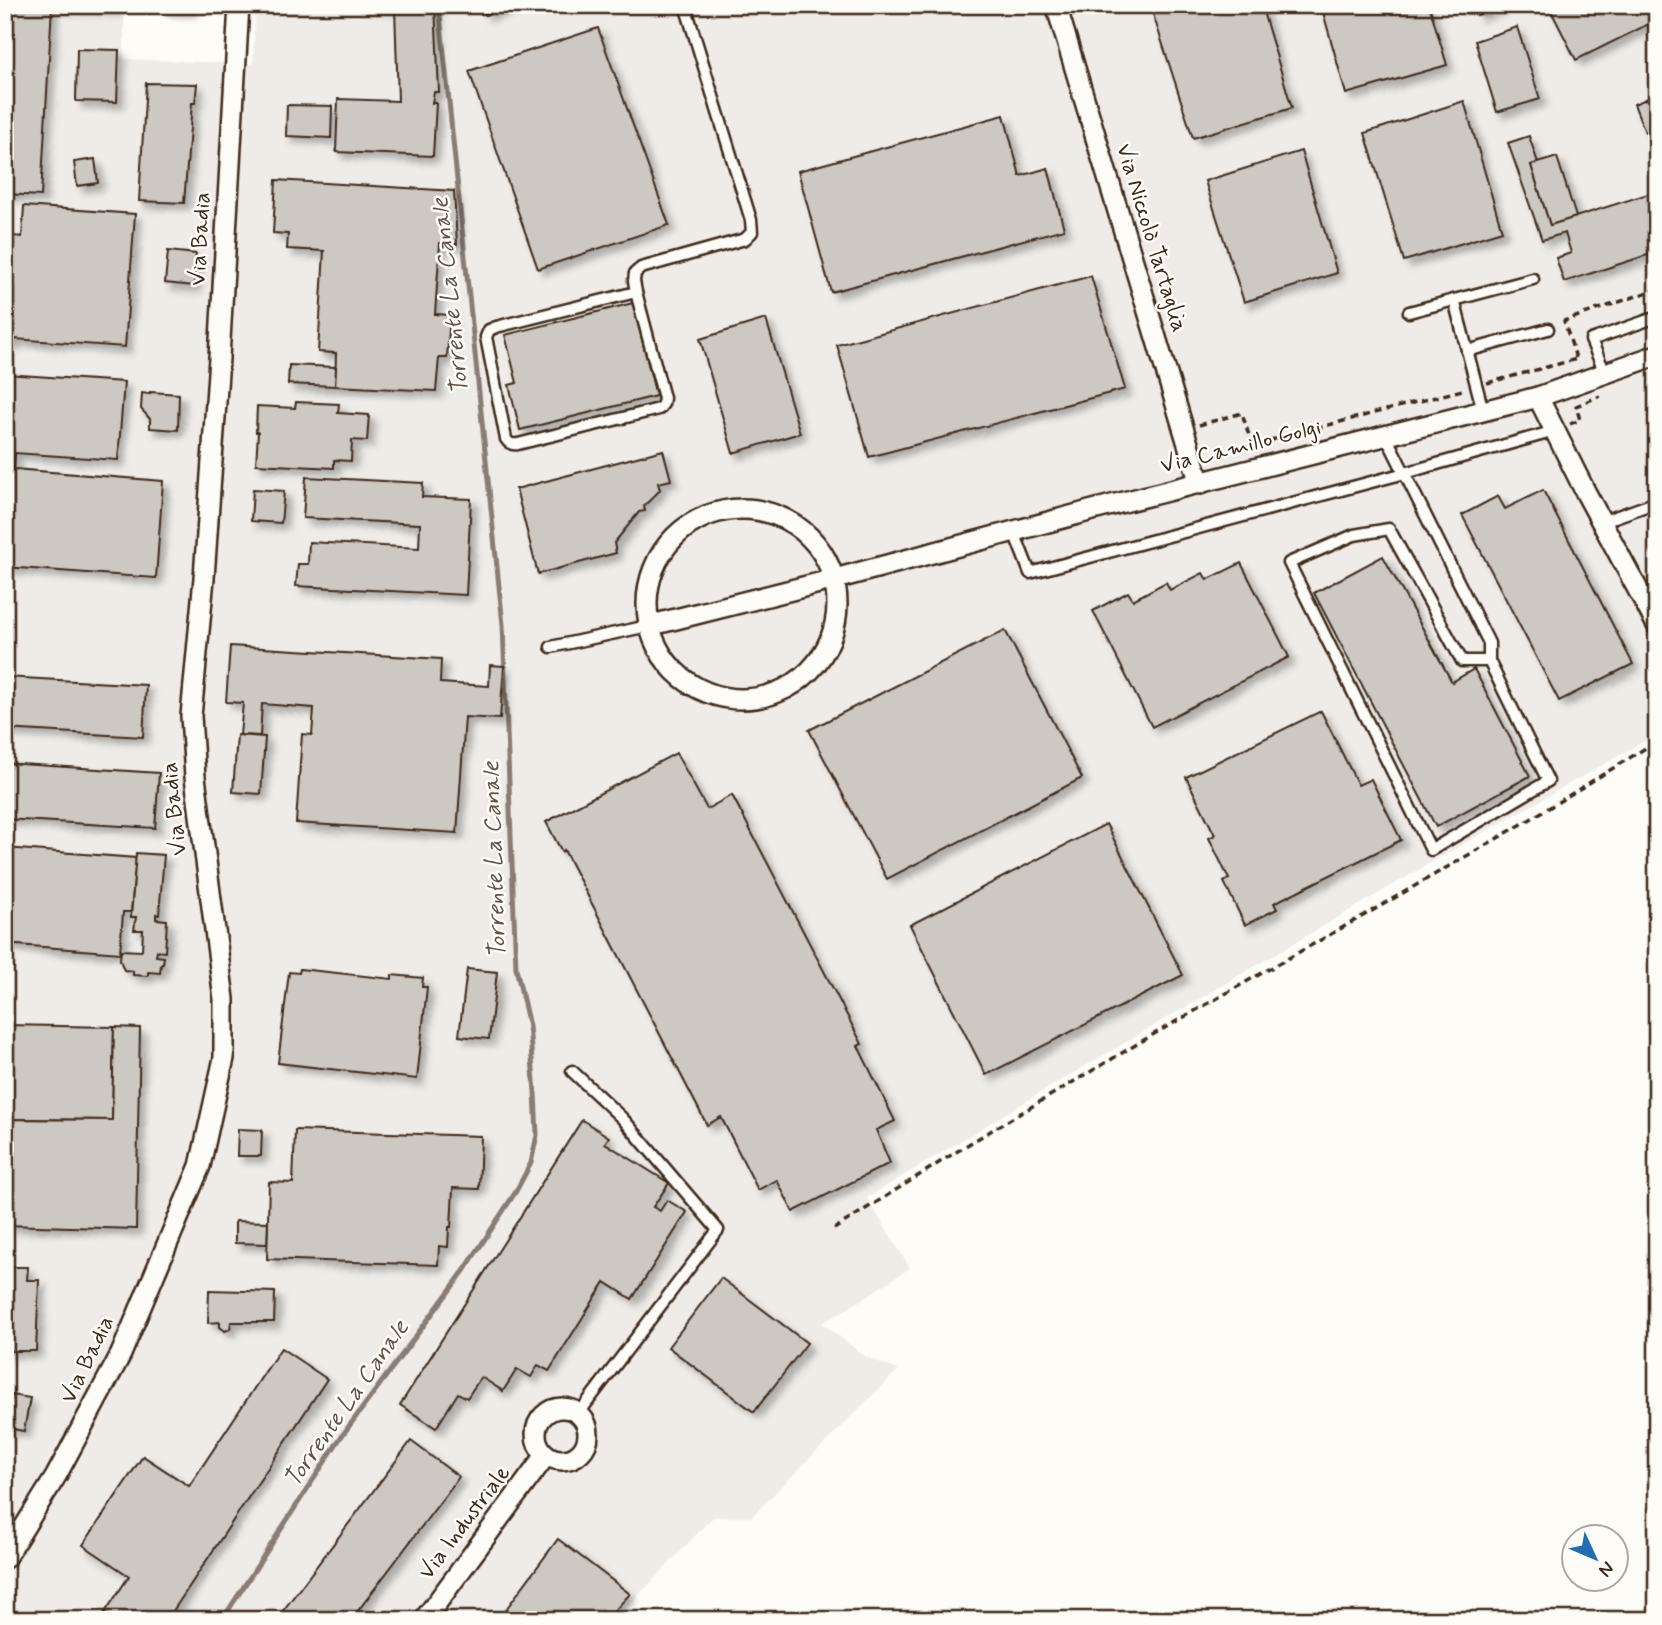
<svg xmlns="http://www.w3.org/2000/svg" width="1662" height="1625" viewBox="0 0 1662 1625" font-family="Mynerve,sans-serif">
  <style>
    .built { fill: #efece7 }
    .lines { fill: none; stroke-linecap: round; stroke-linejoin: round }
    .stream { stroke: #887d74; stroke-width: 5 }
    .building { fill: #cdc8c2; stroke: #3b2a1e; stroke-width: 2; filter: url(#shadow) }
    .service-casing { stroke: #3b2a1e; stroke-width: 15 }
    .minor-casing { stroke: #3b2a1e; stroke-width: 24 }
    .path { stroke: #3b2a1e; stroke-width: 3.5; stroke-dasharray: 7 5; stroke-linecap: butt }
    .service { stroke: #fdfcf7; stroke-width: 10 }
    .minor { stroke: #fdfcf7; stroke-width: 19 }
    .labels { text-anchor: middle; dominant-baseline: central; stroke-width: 5; stroke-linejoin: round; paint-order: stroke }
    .street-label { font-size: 23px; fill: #3b2a1e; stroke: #fdfcf7 }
    .water-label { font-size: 24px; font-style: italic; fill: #615349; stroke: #fdfcf7 }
  </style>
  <defs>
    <filter id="shadow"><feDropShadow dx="6" dy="6" stdDeviation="3.5" flood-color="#0004"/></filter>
  </defs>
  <rect width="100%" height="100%" fill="#fdfcf7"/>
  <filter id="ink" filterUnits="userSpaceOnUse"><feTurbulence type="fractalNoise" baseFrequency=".0143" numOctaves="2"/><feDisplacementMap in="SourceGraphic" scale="14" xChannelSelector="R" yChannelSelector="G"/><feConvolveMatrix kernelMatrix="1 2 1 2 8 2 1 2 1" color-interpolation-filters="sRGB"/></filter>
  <g filter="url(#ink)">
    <polygon class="built" points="5,5 124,5 124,59 253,64 256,5 1657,5 1657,734 1425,866 1043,1091 867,1198 910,1268 847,1309 822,1323 866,1357 898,1370 751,1517 713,1517 621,1614 624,1620 5,1620"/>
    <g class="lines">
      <polyline class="stream" points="222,1620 341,1437 464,1271 515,1193 531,1163 537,1135 535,1092 529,1026 516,968 503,625 439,5"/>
    </g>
    <g class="building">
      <polygon points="14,5 117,5 117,9 52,6 41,196 5,194"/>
      <polygon points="163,5 190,5 190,10 163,9"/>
      <polygon points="362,5 435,5 439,92 434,92 432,103 436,103 433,156 336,152 338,99 398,101 395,8"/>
      <polygon points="482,5 515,5 485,15"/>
      <polygon points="1170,5 1261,5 1292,108 1193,138 1152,11"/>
      <polygon points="1321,5 1429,5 1447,65 1346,94"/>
      <polygon points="1473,5 1503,5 1477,15"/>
      <polygon points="1548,5 1657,5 1657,20 1576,60"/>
      <polygon points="1517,27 1540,99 1497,112 1475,41"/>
      <polygon points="598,28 669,225 538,269 469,71"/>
      <polygon points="77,49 119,50 117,102 76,101"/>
      <polygon points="146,83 197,84 195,103 192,103 184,203 139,201"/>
      <polygon points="1653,96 1654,99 1657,98 1657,128 1645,132 1634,104"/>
      <polygon points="1464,101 1502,231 1404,261 1365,133"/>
      <polygon points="287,105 332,106 331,138 286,136"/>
      <polygon points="1004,115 1020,176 1048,168 1064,229 831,292 798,171"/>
      <polygon points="1529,136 1538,163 1531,165 1550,225 1657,191 1657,252 1564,282 1556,258 1571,253 1565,233 1542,240 1508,143"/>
      <polygon points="1301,151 1337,273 1244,302 1205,181"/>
      <polygon points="1557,157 1576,217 1550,225 1531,165"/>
      <polygon points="95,159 98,183 77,186 74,162"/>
      <polygon points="276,180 454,191 457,244 440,243 435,314 450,315 447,358 439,358 436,391 335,386 336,353 318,352 324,251 287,249 288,234 273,233"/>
      <polygon points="24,206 135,214 125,347 15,339 14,342 5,342 5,235 22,237"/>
      <polygon points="168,251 196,254 194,286 165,283"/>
      <polygon points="1091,276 1125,389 869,457 837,345"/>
      <polygon points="633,303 656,396 520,430 509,385 517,383 505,335"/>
      <polygon points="766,319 800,433 733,453 700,339"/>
      <polygon points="289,365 336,367 335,386 288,384"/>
      <polygon points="5,374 124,382 118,460 15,453 14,469 163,481 156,578 5,567"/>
      <polygon points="150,392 179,394 178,430 150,428 150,419 141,409 142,393 150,394"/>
      <polygon points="296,402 339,404 338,413 369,415 367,441 352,440 351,461 334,460 334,468 256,464 258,432 256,432 257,406 295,408"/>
      <polygon points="663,450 671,480 658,483 660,490 644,506 645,511 639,512 614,543 616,553 538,574 516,489"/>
      <polygon points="306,477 423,483 422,497 471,499 466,595 296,586 298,564 308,564 309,542 419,548 420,524 303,518"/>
      <polygon points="253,489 284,491 281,523 251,521"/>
      <polygon points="1543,490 1633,664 1559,701 1462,515 1498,496 1505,509"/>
      <polygon points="1383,556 1452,682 1474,669 1530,776 1436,827 1314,593"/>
      <polygon points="1241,563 1289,657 1152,727 1093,611 1128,592 1133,600 1166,582 1170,590 1203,573 1207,580"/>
      <polygon points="1005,630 1082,778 887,879 809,730"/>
      <polygon points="230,646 441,659 440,683 489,686 490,665 504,666 500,719 465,717 457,833 296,823 302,734 312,735 314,708 262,704 260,736 240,735 243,703 226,702"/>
      <polygon points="5,677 146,685 143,737 5,729"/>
      <polygon points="1321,711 1358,785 1371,779 1401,840 1274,903 1277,909 1245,925 1224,882 1229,879 1209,838 1215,835 1186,777"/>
      <polygon points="237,735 265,737 261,794 233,792"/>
      <polygon points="676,753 707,809 732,795 862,1044 858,1046 895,1121 876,1130 890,1163 793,1212 777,1180 758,1190 721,1117 707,1125 564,850 562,852 546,822"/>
      <polygon points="5,763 159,773 155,828 5,819"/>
      <polygon points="1106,824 1183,975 986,1075 910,925"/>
      <polygon points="5,848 136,858 131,912 123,912 120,953 5,944"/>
      <polygon points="136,853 164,855 159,915 156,914 156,919 167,920 165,952 157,951 156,956 164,957 163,964 161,964 160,973 148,972 148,976 133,975 133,971 124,970 120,960 121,950 141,951 142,950 143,930 134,930 136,917 131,917"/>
      <polygon points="300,969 392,979 392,975 423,978 422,987 427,987 417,1079 278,1063 289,972 299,973"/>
      <polygon points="467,969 497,972 489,1039 459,1036"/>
      <polygon points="5,1025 114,1027 112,1120 5,1119"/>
      <polygon points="114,1027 140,1028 136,1229 5,1225 5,1119 112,1120"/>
      <polygon points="582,1120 609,1137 605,1143 669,1183 653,1207 660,1211 667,1200 687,1212 632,1299 605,1282 549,1371 538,1365 531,1377 517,1369 503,1391 481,1377 467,1398 458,1393 436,1428 400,1405"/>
      <polygon points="238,1129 262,1130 261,1156 237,1156"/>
      <polygon points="295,1130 481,1136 479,1189 453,1188 451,1227 449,1227 448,1247 439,1246 438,1265 267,1259 269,1182 293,1183"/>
      <polygon points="235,1221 268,1222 267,1244 235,1243"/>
      <polygon points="5,1267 28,1267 27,1280 39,1280 36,1351 5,1351"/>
      <polygon points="721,1278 807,1343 754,1412 668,1347"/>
      <polygon points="209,1290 275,1292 274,1322 231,1322 230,1329 225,1331 220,1327 220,1322 208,1323"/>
      <polygon points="281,1348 327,1379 167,1620 100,1620 129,1576 83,1545 143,1456 189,1486"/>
      <polygon points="5,1394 12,1395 5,1435"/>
      <polygon points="12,1395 30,1398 24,1431 7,1428"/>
      <polygon points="411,1441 459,1477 351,1620 276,1620"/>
      <polygon points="558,1539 630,1594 606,1620 498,1620"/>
    </g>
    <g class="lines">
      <g class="service-casing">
        <g id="service">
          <path d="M636,292L496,327L489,330L486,337L506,439C509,444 512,445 518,444L659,409L663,404L664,398L636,292L634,281L635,273L641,268L745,239L752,232L751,220L685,5"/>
          <polyline points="1454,300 1483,411"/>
          <polyline points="1409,312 1533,279"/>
          <polyline points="1467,351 1548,329"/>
          <polyline points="1605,373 1591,340 1657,317"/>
          <polyline points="1386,436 1489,643 1489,661"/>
          <polyline points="1601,522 1657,502"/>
          <polygon points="1389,529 1462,661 1489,661 1548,781 1431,850 1289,563 1354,535"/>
          <polyline points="1014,532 1030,573 1405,473 1555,431"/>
          <polyline points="551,647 648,626"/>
          <polyline points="572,1071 623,1119 718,1230 579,1413"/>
        </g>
      </g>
      <g class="minor-casing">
        <g id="minor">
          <polyline points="1056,5 1200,484"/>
          <polyline points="1538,397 1586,493 1657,625"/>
          <circle cx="742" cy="604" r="95"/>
          <polyline points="648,626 835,579 1108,506 1538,397 1657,355"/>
          <circle cx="562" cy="1434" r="26"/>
          <polyline points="5,1558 56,1476 121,1354 200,1166 224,1058 224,999 195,777 191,716 204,578 219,358 239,5"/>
          <polyline points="424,1620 546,1455"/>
        </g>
      </g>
      <g class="path">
        <polyline points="1576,358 1564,321 1657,289"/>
        <polyline points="1487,383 1577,359"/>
        <polyline points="1570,424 1580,420 1576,406 1600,396"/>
        <polyline points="1199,425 1242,413 1252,445 1466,389"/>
        <polyline points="834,1229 972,1142 1154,1034 1363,916 1529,820 1657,741"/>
      </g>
      <use href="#service" class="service"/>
      <use href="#minor" class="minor"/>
    </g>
  </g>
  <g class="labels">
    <g class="street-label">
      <text transform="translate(1151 238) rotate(73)">Via Niccolò Tartaglia</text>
      <text transform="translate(201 239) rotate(-87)">Via Badia</text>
      <text transform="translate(1241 447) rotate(-14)">Via Camillo Golgi</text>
      <text transform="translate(175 809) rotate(-96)">Via Badia</text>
      <text transform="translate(88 1360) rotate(-64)">Via Badia</text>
      <text transform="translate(465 1523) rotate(-53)">Via Industriale</text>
    </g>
    <g class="water-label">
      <text transform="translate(451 296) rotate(-96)">Torrente La Canale</text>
      <text transform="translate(495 860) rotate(-92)">Torrente La Canale</text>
      <text transform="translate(347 1404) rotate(-55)">Torrente La Canale</text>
    </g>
  </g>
  <rect width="1662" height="1625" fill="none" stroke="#fdfcf7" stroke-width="28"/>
  <rect x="14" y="14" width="1634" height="1597" fill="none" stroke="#3b2a1e" stroke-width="2.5" filter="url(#ink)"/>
  <g transform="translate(1595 1558) rotate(134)"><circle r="33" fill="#fdfcf7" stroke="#afa8a0" stroke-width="2"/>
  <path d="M0-5L12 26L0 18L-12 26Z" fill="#1f6fb2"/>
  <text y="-10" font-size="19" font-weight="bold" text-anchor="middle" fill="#3b2a1e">N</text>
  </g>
</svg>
